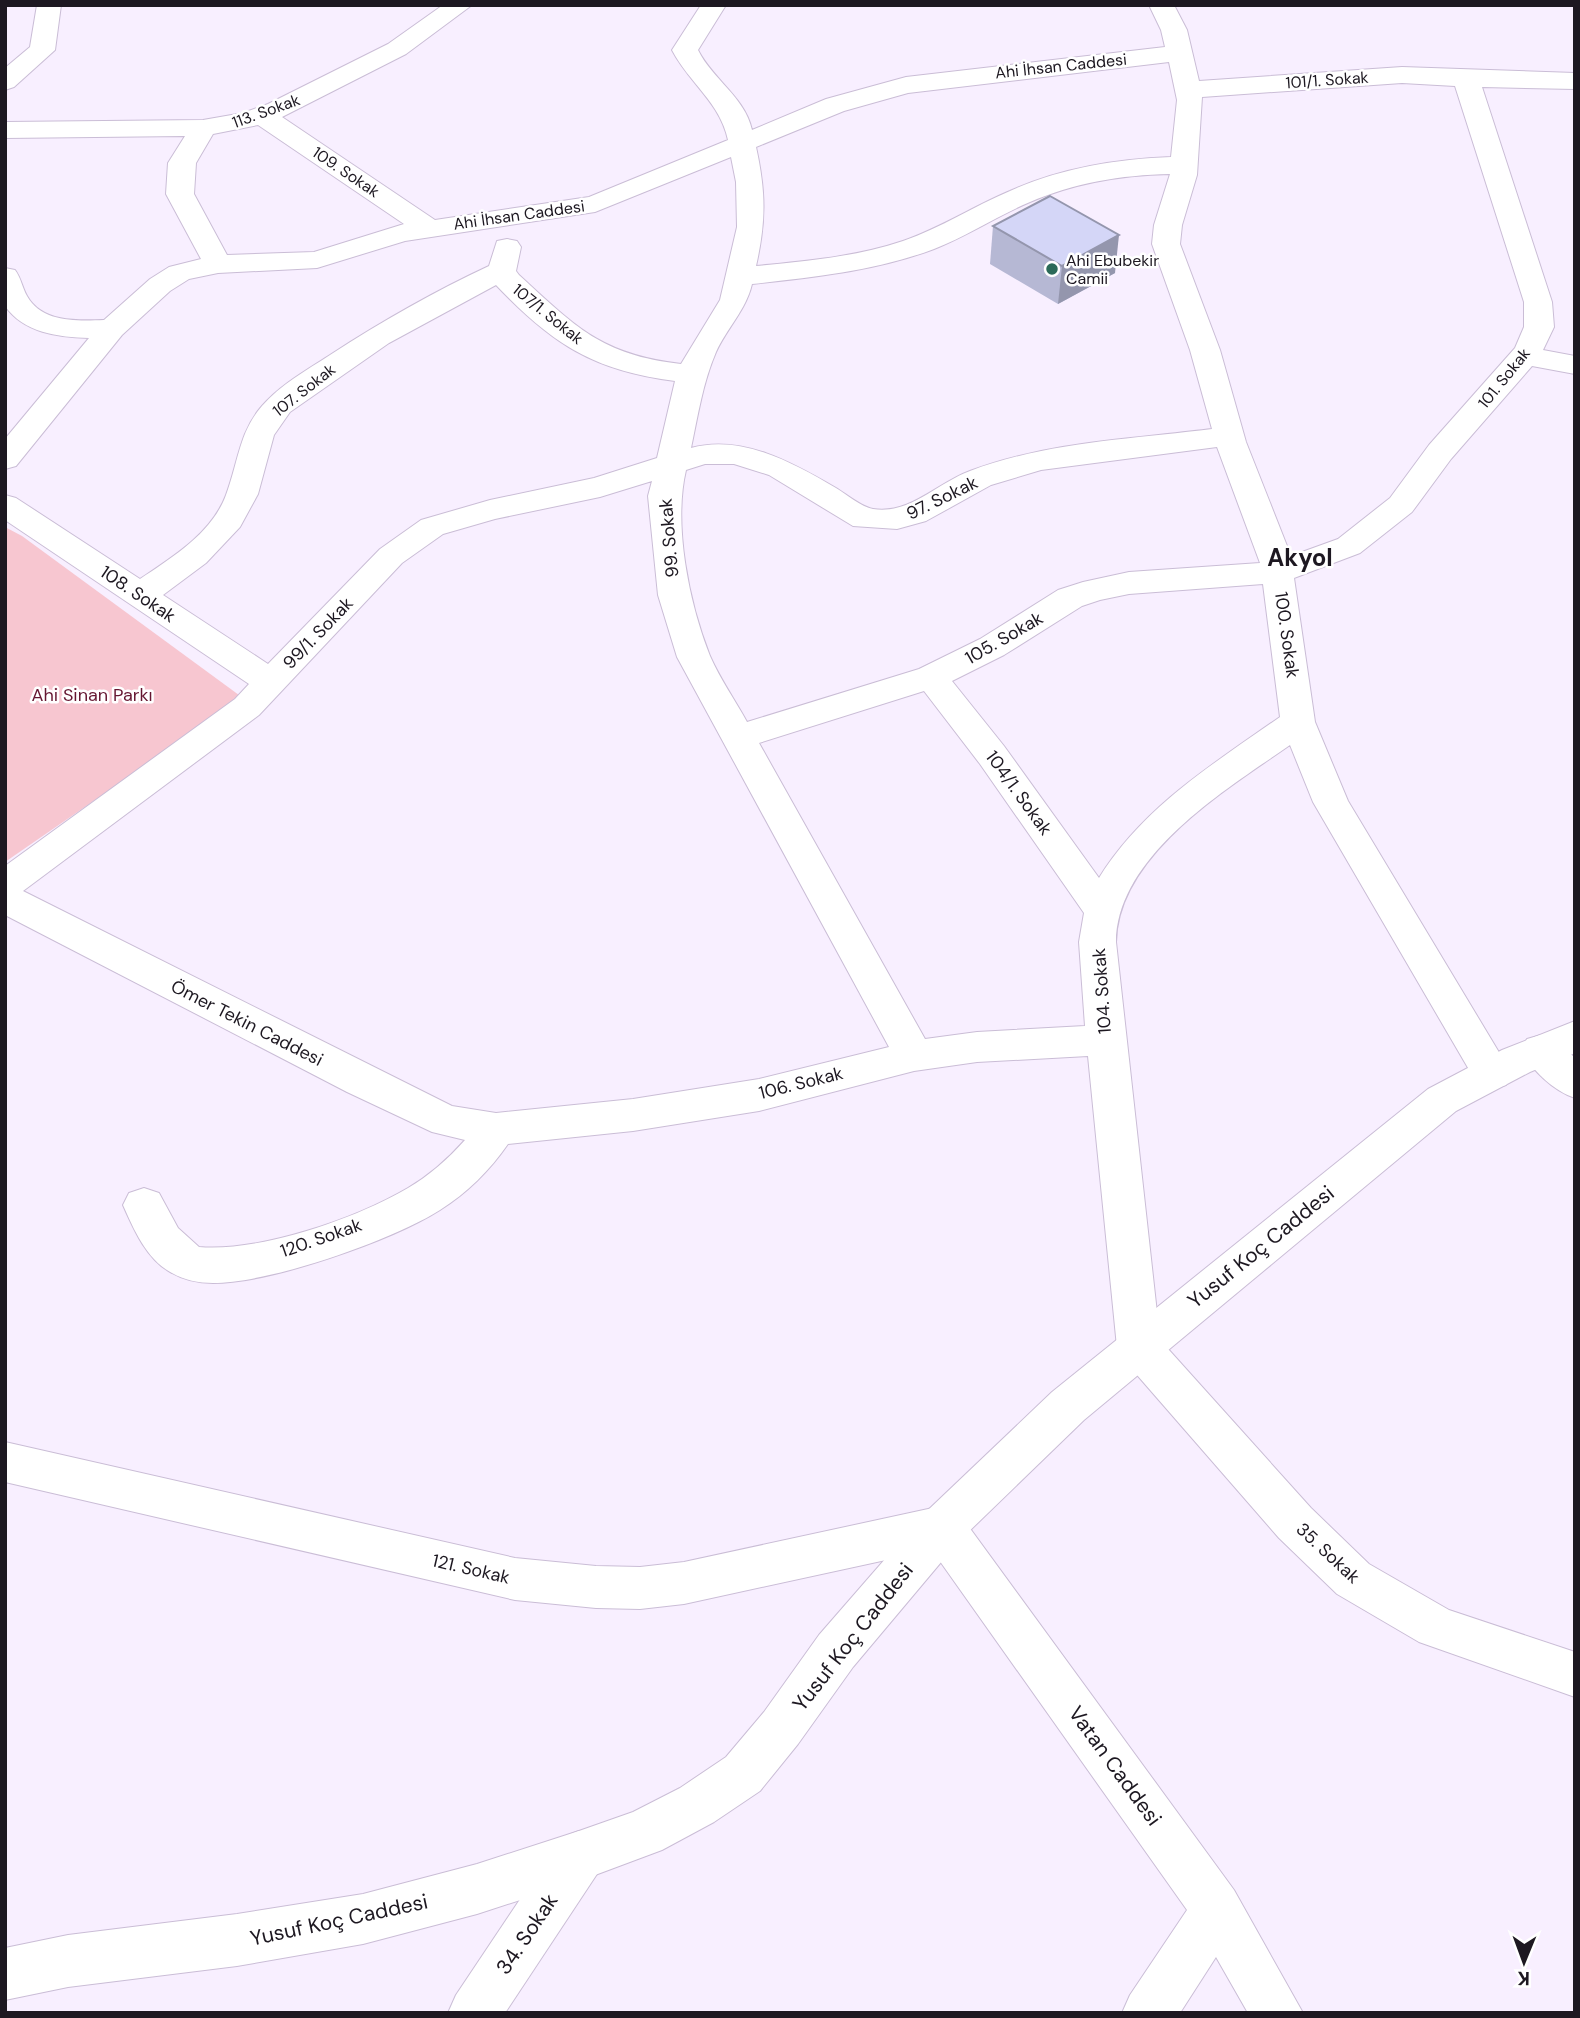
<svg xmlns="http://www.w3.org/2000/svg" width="1580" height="2018" viewBox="0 0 1580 2018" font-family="'DM Sans',sans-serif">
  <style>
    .green { fill: #f7c6d0 }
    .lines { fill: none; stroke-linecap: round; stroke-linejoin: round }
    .minor-casing { stroke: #cabdd6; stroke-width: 2 }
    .tertiary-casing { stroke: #cabdd6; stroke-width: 2 }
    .minor { fill: #fff; fill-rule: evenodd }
    .tertiary { fill: #fff; fill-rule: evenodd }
    .wall { fill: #b6b8d4 }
    .shaded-wall { fill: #9496ad }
    .building { fill: #d4d6f7; stroke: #9496ad; stroke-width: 2 }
    .poi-dot { fill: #2b6a58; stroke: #fff; stroke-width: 2.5 }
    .labels { text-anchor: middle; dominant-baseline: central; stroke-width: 5; stroke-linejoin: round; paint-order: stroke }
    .far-street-label { font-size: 16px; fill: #1d1821; stroke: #fff }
    .far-poi-label { font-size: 16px; fill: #1d1821; stroke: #fff; text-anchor: start }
    .street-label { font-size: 18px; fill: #1d1821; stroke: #fff }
    .park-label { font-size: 18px; fill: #651631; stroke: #fff }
    .near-street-label { font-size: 21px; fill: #1d1821; stroke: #fff }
    .district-label { font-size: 24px; font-weight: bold; fill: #1d1821; stroke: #fff }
  </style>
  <rect width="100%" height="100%" fill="#f8efff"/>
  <polygon class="green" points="5,527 22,536 243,698 5,862"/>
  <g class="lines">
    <g class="minor-casing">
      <g id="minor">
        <polygon points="37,5 61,5 55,50 14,87 5,90 5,68 30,47"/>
        <path d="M443,5H472L406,54L282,117L435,220L589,197L728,140C720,102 689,83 672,50L701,5H726L698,50C712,79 745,97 752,130L826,99L906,77L1165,47L1161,30L1149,5H1174L1187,30L1199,81L1402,67L1575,73V89L1482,87L1552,302L1554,327L1543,350L1575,356V374L1532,366L1451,459L1412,512L1360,553L1294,578L1315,722L1348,801L1512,1074L1506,1085L1492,1089L1478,1085L1313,802L1290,745C1227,789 1117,855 1116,942L1160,1340L1311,1508L1369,1564L1449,1610L1575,1652V1697L1419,1642L1337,1594L1279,1538L1124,1360L1117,1347L1088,1056L977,1062L914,1071L759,1111L633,1131L508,1144C490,1170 467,1193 440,1210C391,1241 270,1283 213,1283C199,1283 184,1280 172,1273C147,1260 134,1230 123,1205L129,1193L144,1188L159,1193L178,1228L199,1247C260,1252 355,1219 408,1188C429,1176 449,1158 465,1140L432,1132L347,1092L5,915V866L235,699L249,684L5,520V495L16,498L140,579C173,557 212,533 226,495C238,464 239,432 262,406C280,385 307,370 330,355C381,322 433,292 489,266L497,241L507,239L517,241L521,247L516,271L519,275C576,327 601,355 681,364L720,300L737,227L736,182L731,157L595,212L405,241L317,268L218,273L189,279L170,291L122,335L16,466L5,469V439L89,338C58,337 24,333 5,306V268L15,270C21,278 22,287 27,296C42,323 78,321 104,320L150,279L169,267L201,259L166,194L168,163L185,136L5,138V122L203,120L243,113L268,104L388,44ZM1169,62L1177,100L1171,157C1116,159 1061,168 1010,191C974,206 941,228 903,241C856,257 805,261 756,266C766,222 766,192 756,147L844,111L908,93ZM1402,83L1455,86L1524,302V327L1515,348L1429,445L1390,498L1338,539L1291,556L1246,442L1220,350L1180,244L1182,225L1197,175L1202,97ZM258,125L404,224L314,252L227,255L194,194L196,163L213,134ZM1170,174L1154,225L1152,244L1190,350L1212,429C1132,439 1046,442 970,471C937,483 910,515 873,509C861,507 846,494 836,488C793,463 742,434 691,448C698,415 703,382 716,352C727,328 746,310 752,284C814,277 876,271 934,249C967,236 997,216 1030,202C1074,183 1121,175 1170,174ZM496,285C552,344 594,371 675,381L657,458L594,478L490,500L421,520L380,549L268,664L163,595L206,563L240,527L258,494L274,435L290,412L389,343ZM1217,447L1260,563L1129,572L1083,582L1058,590L980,639L919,669L747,722C735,700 720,679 710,656C689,603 673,525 686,470L705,464H734L769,475L853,526L897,529L926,521L991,485L1041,470ZM652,481L648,496L658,595L677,657L889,1047L759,1079L633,1099L496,1113L452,1106L23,891L259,715L402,563L443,534L495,519L600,497ZM1263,584L1280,717C1213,764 1143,807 1099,878L1004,746L952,681L1004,655L1082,606L1100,600L1129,594ZM924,691L980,764L1084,913L1079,942L1085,1026L977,1032L925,1039L759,743Z"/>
        <path d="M1541,1035L1555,1039L1575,1058V1098C1553,1091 1532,1070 1521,1050L1527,1039Z"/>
        <polygon points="5,1442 515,1558 596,1566 640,1567 684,1562 942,1506 958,1512 1234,1890 1303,2013 1248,2013 1216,1957 1180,2013 1122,2013 1130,1995 1187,1910 932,1550 684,1604 640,1609 596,1608 515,1600 5,1482"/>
        <polygon points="579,1831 597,1838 604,1856 597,1874 505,2013 448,2013 456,1995 561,1838"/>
      </g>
    </g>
    <g class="tertiary-casing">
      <polygon id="tertiary" points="1575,1021 1575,1053 1530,1072 1456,1111 1084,1420 958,1542 853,1667 798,1744 760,1791 714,1822 662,1850 579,1881 477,1914 363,1944 237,1966 68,1987 5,2000 5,1948 68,1935 237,1914 363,1894 477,1864 579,1831 633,1812 680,1788 726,1757 764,1712 819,1635 926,1512 1052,1392 1428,1089 1502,1050"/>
    </g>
    <use href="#minor" class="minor"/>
    <use href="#tertiary" class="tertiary"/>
  </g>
  <polygon class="wall" points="993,226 1115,273 1058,304 990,264"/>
  <polygon class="shaded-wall" points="1119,235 1115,273 1058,304 1062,266"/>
  <polygon class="building" points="1050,196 1119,235 1062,266 993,226"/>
  <circle class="poi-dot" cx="1052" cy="269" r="7"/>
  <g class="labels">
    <g class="far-street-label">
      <text transform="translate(1061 66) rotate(-6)">Ahi İhsan Caddesi</text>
      <text transform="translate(1327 80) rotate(-4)">101/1. Sokak</text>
      <text transform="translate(266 111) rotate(-20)">113. Sokak</text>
      <text transform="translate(346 172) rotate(34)">109. Sokak</text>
      <text transform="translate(519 215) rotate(-8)">Ahi İhsan Caddesi</text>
      <text transform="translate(548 314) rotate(39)">107/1. Sokak</text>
      <text transform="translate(1504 378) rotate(-51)">101. Sokak</text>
      <text transform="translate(304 390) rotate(-38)">107. Sokak</text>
    </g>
    <g class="far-poi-label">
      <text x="1066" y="260">Ahi Ebubekir<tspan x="1066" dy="18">Camii</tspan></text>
    </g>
    <g class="street-label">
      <text transform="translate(942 498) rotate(-26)">97. Sokak</text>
      <text transform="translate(669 538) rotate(-95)">99. Sokak</text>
      <text transform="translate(138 594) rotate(34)">108. Sokak</text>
      <text transform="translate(318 633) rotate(-46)">99/1. Sokak</text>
      <text transform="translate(1287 635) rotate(82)">100. Sokak</text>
      <text transform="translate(1004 638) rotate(-30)">105. Sokak</text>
      <text transform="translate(1019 793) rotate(54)">104/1. Sokak</text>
      <text transform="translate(1102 991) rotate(-94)">104. Sokak</text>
      <text transform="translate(247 1023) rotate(27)">Ömer Tekin Caddesi</text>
      <text transform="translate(801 1083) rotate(-14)">106. Sokak</text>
      <text transform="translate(321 1238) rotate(-19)">120. Sokak</text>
      <text transform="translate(1328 1553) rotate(43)">35. Sokak</text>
      <text transform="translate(471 1569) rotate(13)">121. Sokak</text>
    </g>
    <g class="park-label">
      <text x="92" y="695">Ahi Sinan Parkı</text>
    </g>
    <g class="near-street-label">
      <text transform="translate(1261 1247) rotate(-39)">Yusuf Koç Caddesi</text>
      <text transform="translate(853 1637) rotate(-52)">Yusuf Koç Caddesi</text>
      <text transform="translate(1115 1766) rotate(54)">Vatan Caddesi</text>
      <text transform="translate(339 1920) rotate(-12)">Yusuf Koç Caddesi</text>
      <text transform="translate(527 1934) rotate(-56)">34. Sokak</text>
    </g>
    <g class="district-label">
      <text x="1300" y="557">Akyol</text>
    </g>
  </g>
  <rect width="1580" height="2018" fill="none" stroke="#1d1821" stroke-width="14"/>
  <g transform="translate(1524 1962) rotate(181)" stroke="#ffffff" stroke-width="5" paint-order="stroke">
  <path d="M0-5L12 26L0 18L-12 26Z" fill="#1d1821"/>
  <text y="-10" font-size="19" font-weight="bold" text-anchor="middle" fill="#1d1821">K</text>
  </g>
</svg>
